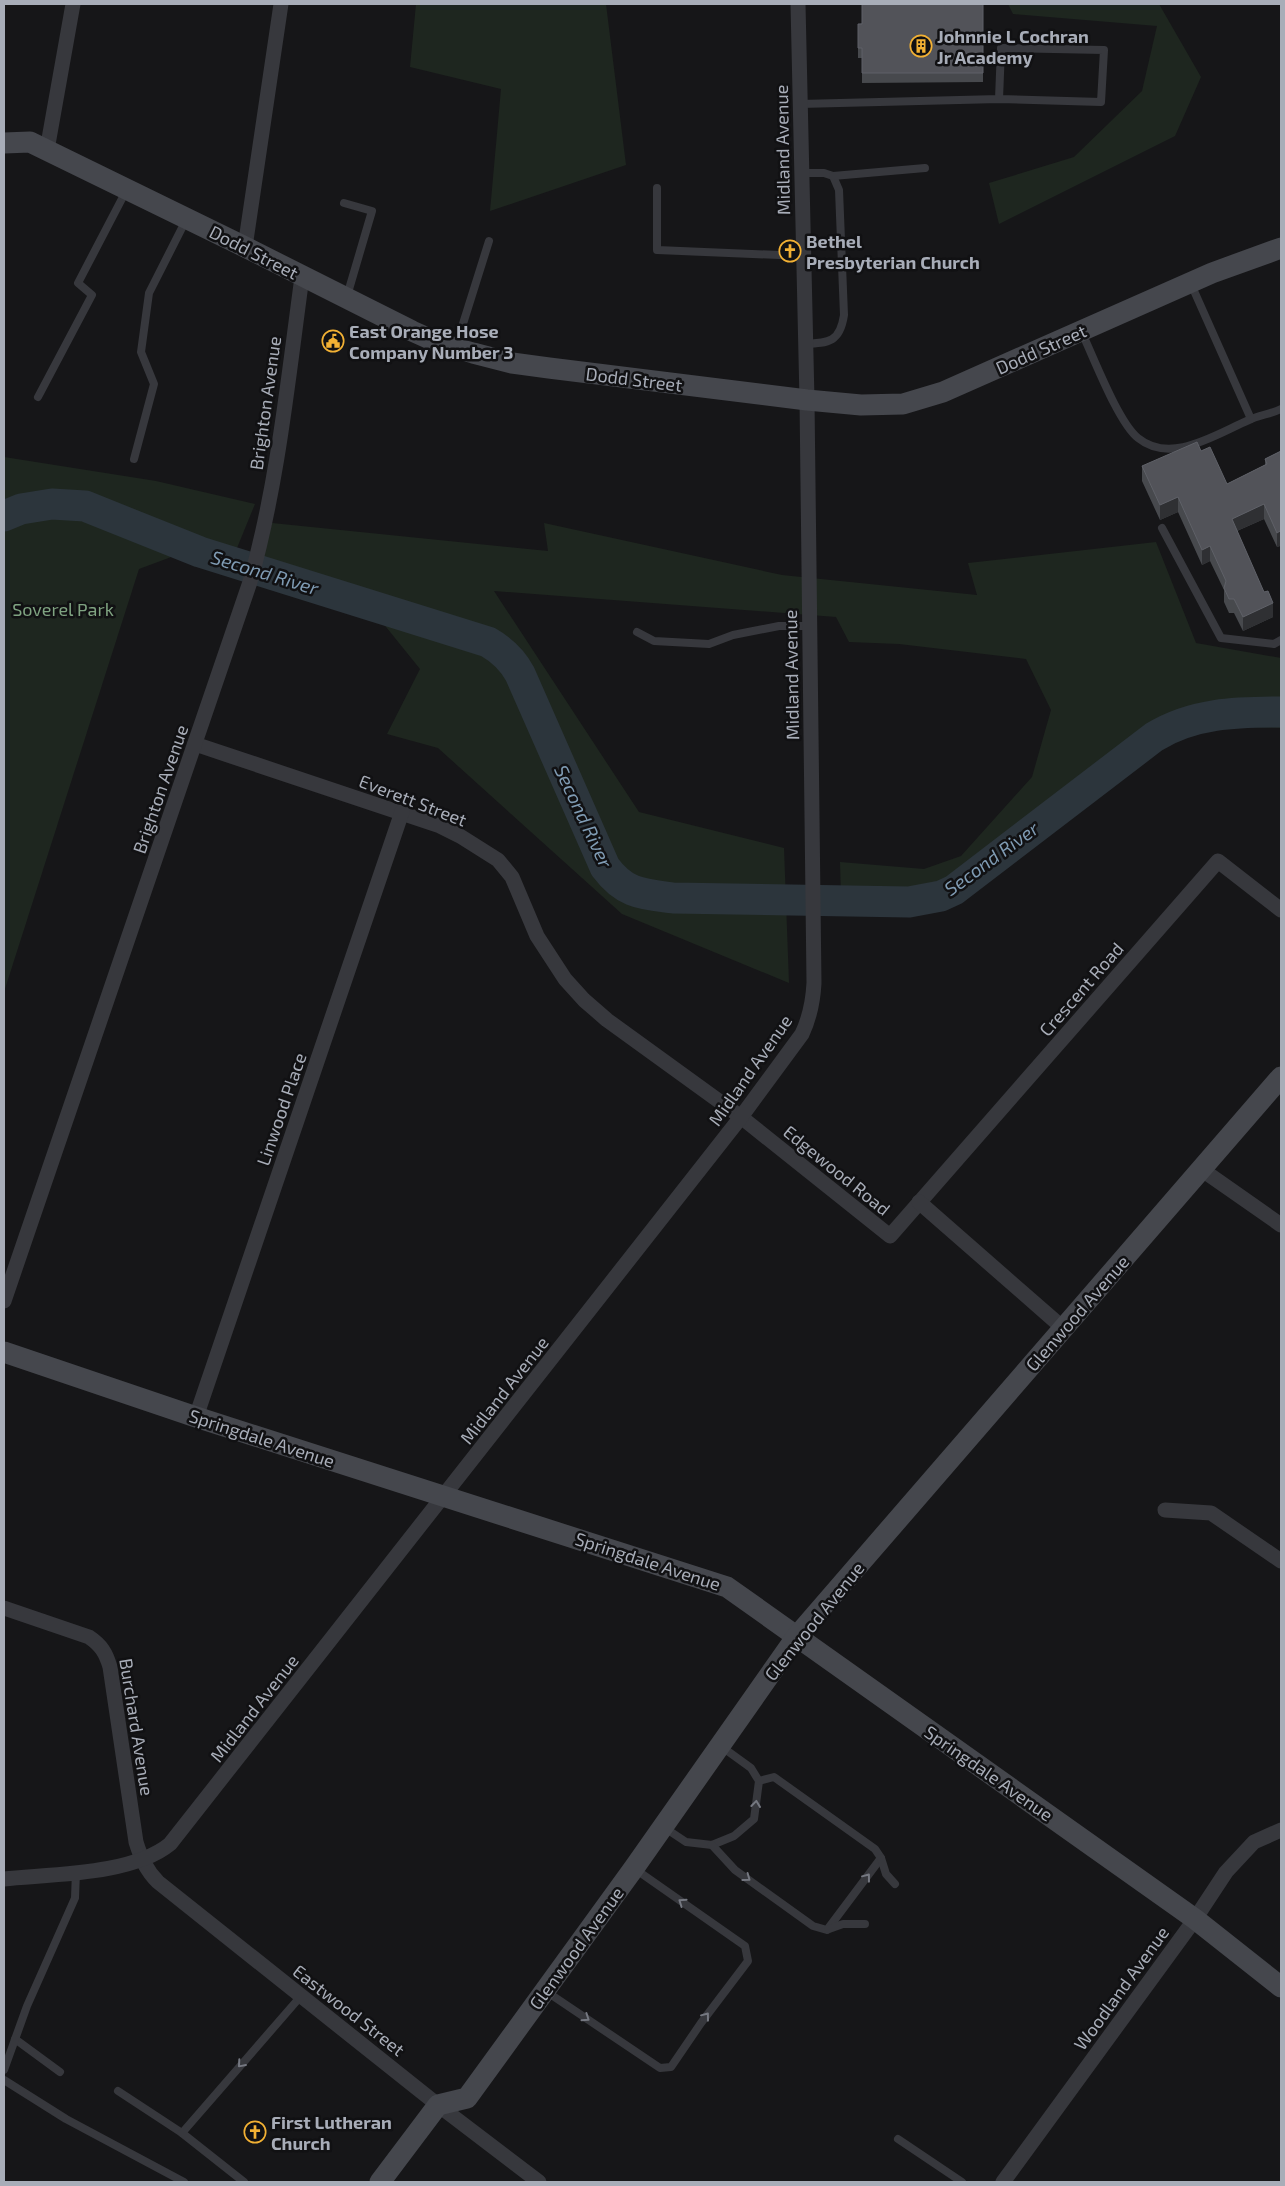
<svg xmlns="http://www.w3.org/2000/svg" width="1285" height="2186" viewBox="0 0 1285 2186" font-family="'Exo 2',sans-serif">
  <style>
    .green { fill: #1e261f }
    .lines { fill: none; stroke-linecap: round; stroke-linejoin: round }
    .river { stroke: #2c353c; stroke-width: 31 }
    .lane { stroke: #37383d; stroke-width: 8 }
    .street { stroke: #37383d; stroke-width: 15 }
    .secondary { stroke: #45474d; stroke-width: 21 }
    .wall { fill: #47494d }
    .shaded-wall { fill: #2f3033 }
    .building { fill: #525359; stroke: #5f6168 }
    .oneway { stroke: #757881 }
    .labels { text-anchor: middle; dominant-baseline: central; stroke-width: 5; stroke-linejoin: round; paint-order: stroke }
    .poi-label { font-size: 18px; font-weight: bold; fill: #a8adb8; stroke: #111113; text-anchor: start }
    .street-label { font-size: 18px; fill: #a8adb8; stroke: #111113 }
    .park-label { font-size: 18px; fill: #7fa381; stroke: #111113 }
    .water-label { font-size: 19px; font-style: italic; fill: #7f9bb3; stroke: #111113 }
  </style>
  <rect width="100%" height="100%" fill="#161618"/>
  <g class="green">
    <polygon points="416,4 606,4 626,165 490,211 501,89 410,67"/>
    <polygon points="1008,4 1159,4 1201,77 1175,136 999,224 989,183 1074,157 1142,91 1157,26 1013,14"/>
    <polygon points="4,457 156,481 255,504 230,565 182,553 139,569 4,992"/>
    <polygon points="272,523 548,551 544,523 782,575 977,595 968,563 1156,542 1196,643 1281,658 1281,728 1194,725 951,896 841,897 840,862 924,869 961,856 1032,777 1051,710 1026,659 899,644 849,642 836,617 494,591 639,812 784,848 789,983 622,914 438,748 387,734 420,669 378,617 255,579"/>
  </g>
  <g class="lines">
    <path class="river" d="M4,516L21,509L52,504L85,506L200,552L488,642C502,650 512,659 520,674L605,867C625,894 642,894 673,898L909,902L941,896L954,890L1154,737C1193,713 1236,712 1281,712"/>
    <g class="lane">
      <polyline points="800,104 999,99 1001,48 1104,50 1101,102 999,99"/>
      <path d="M801,173H824L833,176L839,190L844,315C840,342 829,343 805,344"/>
      <polyline points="833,176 925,168"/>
      <polyline points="657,188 657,250 803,256"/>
      <polyline points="344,203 372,211 347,296"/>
      <polyline points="1191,284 1251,419"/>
      <path d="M1082,333C1094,358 1118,422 1138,438C1171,465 1216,434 1249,420C1259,415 1271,414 1281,409"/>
      <polyline points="456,346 489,241"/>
      <polyline points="38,397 92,295 78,283 126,191"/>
      <polyline points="134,459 154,384 141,352 149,293 186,220"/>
      <polyline points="1162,528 1221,638 1274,644 1281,640"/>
      <polyline points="637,632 654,641 709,644 733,635 779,626 810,626"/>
      <polyline points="665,1828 686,1842 712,1845 734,1836 754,1819 759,1781 751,1768 722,1747"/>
      <polyline points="712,1845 735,1870 813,1926 827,1930 881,1858 875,1849 774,1777 759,1781"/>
      <polyline points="881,1858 886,1874 895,1884"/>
      <polyline points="829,1929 843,1924 865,1924"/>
      <polyline points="547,1992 660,2068 671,2067 701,2023 748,1961 745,1946 635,1869"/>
      <polyline points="15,2039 60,2072"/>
      <polyline points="4,2070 27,2006 75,1898 76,1871"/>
      <polyline points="4,2080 66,2119 184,2182"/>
      <polyline points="118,2091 182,2133"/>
      <polyline points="898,2139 962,2182"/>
      <polyline points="244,2182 182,2133 301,1996"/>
    </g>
    <g class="street">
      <polyline points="47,150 73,4"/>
      <polyline points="245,247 281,4"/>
      <polyline points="195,744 440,826 460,836 498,860 512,877 537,936 565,979 584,1000 607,1020 741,1117 890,1236 1218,861 1281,910"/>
      <polyline points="1201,1169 1281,1225"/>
      <polyline points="919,1202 1063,1328"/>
      <path d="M4,1301L250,582C278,483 288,379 302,277"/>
      <polyline points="196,1417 402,812"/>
      <polyline points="1165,1510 1211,1513 1281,1561"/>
      <path d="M4,1608L89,1637C101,1645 106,1653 110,1667L136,1842C141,1858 146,1870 158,1882L438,2105L539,2182"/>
      <path d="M4,1879C52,1874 132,1875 170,1844L741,1117L802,1034C810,1017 813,1002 814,983L807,400L798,4"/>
      <polyline points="1003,2182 1195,1919 1226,1872 1254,1842 1281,1830"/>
    </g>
    <g class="secondary">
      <polyline points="4,143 30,142 245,247 412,331 441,344 473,353 512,363 549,368 807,400 861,405 903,404 943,392 1212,273 1281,248"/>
      <polyline points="4,1352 196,1417 727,1587 1195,1919 1281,1987"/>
      <polyline points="380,2182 438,2105 467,2098 634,1868 797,1636 1281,1077"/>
    </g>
  </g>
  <g class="wall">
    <polygon points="983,4 983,82 862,83 862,58 858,58 858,24"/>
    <polygon points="1201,451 1227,484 1265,465 1265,459 1281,451 1281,549 1280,546 1277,547 1264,519 1237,531 1273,617 1243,631 1234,613 1229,613 1224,602 1224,590 1210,561 1202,565 1178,512 1160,520 1142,481 1142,466"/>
  </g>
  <g class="shaded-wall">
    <polygon points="1178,497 1178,512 1160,520 1160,505"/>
    <polygon points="1264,504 1264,519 1232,533 1232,519"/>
    <polygon points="1280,531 1280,546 1277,547 1277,533"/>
    <polygon points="1210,546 1210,561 1202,565 1202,550"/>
    <polygon points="1273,603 1273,617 1243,631 1243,617"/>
  </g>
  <g class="building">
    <polygon points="862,4 983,4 983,73 862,73 862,48 858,48 858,24 862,24"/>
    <polygon points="1197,442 1201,451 1210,447 1227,484 1267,464 1265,459 1281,451 1281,534 1280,531 1277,533 1264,504 1232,519 1264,592 1268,591 1273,603 1243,617 1234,599 1229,599 1224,588 1226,581 1210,546 1202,550 1178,497 1160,505 1142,466"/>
  </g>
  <defs><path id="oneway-chevron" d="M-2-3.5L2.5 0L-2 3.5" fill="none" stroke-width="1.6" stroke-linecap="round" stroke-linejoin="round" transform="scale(1.25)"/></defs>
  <g class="oneway">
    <use href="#oneway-chevron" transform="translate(756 1804) rotate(-83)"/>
    <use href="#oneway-chevron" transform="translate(867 1877) rotate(-53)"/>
    <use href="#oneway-chevron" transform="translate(747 1878) rotate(36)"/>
    <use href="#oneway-chevron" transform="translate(682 1902) rotate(-145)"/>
    <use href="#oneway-chevron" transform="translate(706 2016) rotate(-53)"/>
    <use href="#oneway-chevron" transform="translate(586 2018) rotate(34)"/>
    <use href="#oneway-chevron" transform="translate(241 2064) rotate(131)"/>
  </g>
  <defs>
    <g id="building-ring" transform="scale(1.125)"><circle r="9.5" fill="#111113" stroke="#f2b134" stroke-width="1.5"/><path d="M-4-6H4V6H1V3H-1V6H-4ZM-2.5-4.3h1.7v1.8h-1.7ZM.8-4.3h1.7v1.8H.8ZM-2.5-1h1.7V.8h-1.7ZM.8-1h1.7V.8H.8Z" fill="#f2b134"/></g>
    <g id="church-ring" transform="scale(1.125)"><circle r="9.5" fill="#111113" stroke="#f2b134" stroke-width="1.5"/><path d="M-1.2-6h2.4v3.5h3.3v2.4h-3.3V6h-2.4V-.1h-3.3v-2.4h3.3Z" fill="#f2b134"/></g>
    <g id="civic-ring" transform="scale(1.125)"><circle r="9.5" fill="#111113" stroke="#f2b134" stroke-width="1.5"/><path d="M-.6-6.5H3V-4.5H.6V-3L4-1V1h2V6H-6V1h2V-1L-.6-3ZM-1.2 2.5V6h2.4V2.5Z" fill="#f2b134"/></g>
  </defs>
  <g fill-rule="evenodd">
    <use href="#building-ring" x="921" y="46"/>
    <use href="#church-ring" x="790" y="251"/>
    <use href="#civic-ring" x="333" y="341"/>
    <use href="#church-ring" x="255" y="2132"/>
  </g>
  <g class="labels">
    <g class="poi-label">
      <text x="937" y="36">Johnnie L Cochran<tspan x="937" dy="21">Jr Academy</tspan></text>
      <text x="806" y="241">Bethel<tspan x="806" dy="21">Presbyterian Church</tspan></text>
      <text x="349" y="331">East Orange Hose<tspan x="349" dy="21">Company Number 3</tspan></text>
      <text x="271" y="2122">First Lutheran<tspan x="271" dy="21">Church</tspan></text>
    </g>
    <g class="street-label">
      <text transform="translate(782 150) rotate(-91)">Midland Avenue</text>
      <text transform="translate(254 252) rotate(27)">Dodd Street</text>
      <text transform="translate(1041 349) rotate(-24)">Dodd Street</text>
      <text transform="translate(634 379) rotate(7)">Dodd Street</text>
      <text transform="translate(265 403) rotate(-82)">Brighton Avenue</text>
      <text transform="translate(791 675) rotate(-91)">Midland Avenue</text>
      <text transform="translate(160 789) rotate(-71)">Brighton Avenue</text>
      <text transform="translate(413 800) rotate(21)">Everett Street</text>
      <text transform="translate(1081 989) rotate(-49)">Crescent Road</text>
      <text transform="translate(750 1070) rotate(-55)">Midland Avenue</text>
      <text transform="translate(281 1109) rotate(-71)">Linwood Place</text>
      <text transform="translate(837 1170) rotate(39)">Edgewood Road</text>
      <text transform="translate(1077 1313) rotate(-49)">Glenwood Avenue</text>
      <text transform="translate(504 1390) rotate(-52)">Midland Avenue</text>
      <text transform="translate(262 1438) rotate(18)">Springdale Avenue</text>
      <text transform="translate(648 1561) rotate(18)">Springdale Avenue</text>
      <text transform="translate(814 1621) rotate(-51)">Glenwood Avenue</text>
      <text transform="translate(254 1708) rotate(-52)">Midland Avenue</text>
      <text transform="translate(137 1727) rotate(81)">Burchard Avenue</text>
      <text transform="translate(989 1773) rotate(35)">Springdale Avenue</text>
      <text transform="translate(576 1948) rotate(-54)">Glenwood Avenue</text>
      <text transform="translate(1121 1988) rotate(-54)">Woodland Avenue</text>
      <text transform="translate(349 2010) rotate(38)">Eastwood Street</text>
    </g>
    <g class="park-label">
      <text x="63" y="609">Soverel Park</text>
    </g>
    <g class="water-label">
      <text transform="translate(265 572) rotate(17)">Second River</text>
      <text transform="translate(584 816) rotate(65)">Second River</text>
      <text transform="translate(991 858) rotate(-36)">Second River</text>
    </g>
  </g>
  <rect width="1285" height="2186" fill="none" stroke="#a8adb8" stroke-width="10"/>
</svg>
